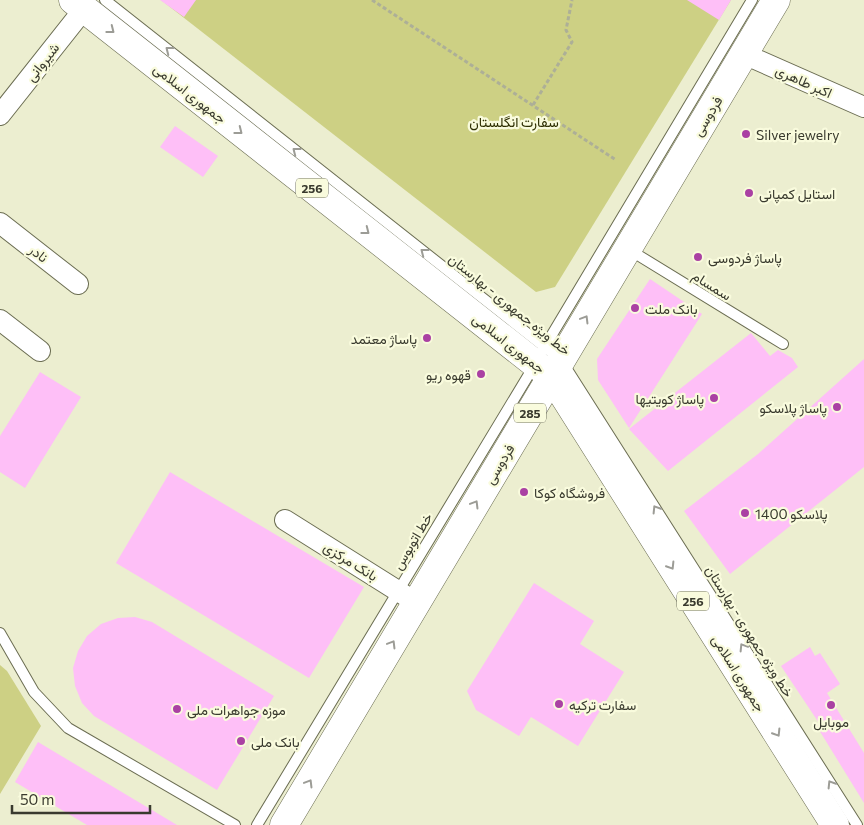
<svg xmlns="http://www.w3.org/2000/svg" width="864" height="825" viewBox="0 0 864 825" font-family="Commissioner,Vazirmatn,sans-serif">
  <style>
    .green { fill: #cdd084 }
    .building { fill: #febff7 }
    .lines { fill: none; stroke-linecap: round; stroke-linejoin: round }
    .lane-casing { stroke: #6b6d52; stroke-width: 12 }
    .street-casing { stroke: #6b6d52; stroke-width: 22 }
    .primary-casing { stroke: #6b6d52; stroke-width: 29 }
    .path { stroke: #adaf97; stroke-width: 3; stroke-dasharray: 4 2.5; stroke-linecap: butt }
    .lane { stroke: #fff; stroke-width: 10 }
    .street { stroke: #fff; stroke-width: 20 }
    .primary { stroke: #fff; stroke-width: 28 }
    .oneway { stroke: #9c9c96 }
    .poi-dot { fill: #aa41a3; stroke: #f9fbdd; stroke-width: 2 }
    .labels { text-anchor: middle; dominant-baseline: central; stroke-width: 4.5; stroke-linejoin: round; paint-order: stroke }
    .shield { fill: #f9fbdd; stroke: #737462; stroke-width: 1 }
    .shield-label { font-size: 12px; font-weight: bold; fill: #393a2e }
    .street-label { font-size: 14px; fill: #393a2e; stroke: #f9fbdd }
    .park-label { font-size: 14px; fill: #2d2e01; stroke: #f9fbdd }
    .poi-label { font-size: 14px; fill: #393a2e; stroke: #f9fbdd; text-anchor: start }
  </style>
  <rect width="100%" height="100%" fill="#eceed0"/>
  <g class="green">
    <polygon points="161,0 731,0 555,287 536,292"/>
    <polygon points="0,665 7,671 41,726 0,794"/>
  </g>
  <g class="building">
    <polygon points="160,0 196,0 184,17"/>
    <polygon points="687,0 731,0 719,20"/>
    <polygon points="175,126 218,156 203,177 160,147"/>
    <polygon points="650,279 702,314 629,428 598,380 597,359"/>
    <polygon points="751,333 770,356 778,350 792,358 798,367 668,471 629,429"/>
    <polygon points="864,359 864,467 730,574 684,511 758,454"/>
    <polygon points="40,372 81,397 25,488 0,472 0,436"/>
    <polygon points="170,472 364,587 309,678 116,563"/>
    <polygon points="534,583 594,621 580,644 624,672 578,746 531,717 519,736 476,710 467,691"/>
    <polygon points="135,617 152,622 274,696 217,790 94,716 82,703 75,686 73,668 78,651 87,636 101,624 118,618"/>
    <polygon points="810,647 815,656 820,653 840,684 827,693 864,753 864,803 816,725 819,723 781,666"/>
    <polygon points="38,742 177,825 87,825 15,782"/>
  </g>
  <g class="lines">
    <g class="lane-casing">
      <g id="lane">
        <polyline points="105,0 561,360 857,825"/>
        <polyline points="628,249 783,344"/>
        <polyline points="541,353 752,0"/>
        <polyline points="0,633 34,692 68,728 235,825"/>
        <polyline points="257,825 534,366"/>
      </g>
    </g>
    <g class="street-casing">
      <g id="street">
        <polyline points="744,54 864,107"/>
        <polyline points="0,115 84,9"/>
        <polyline points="0,223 78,284"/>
        <polyline points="0,320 40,351"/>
        <polyline points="285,520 417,603"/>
      </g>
    </g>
    <g class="primary-casing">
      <g id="primary">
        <polyline points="73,0 552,377 835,825"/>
        <polyline points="284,825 776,0"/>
      </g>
    </g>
    <g class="path">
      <polyline points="372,0 616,160"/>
      <polyline points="533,105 572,42 566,30 572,0"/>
    </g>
    <use href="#lane" class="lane"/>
    <use href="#street" class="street"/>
    <use href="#primary" class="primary"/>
  </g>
  <defs><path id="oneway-chevron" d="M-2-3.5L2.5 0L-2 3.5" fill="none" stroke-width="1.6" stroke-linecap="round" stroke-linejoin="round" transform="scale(1.25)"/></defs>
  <g class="oneway">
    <use href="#oneway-chevron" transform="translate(111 30) rotate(38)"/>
    <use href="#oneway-chevron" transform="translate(169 50) rotate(-142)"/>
    <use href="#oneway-chevron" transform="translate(239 131) rotate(38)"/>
    <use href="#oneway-chevron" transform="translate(296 151) rotate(-142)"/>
    <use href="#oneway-chevron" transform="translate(366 231) rotate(38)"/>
    <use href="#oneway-chevron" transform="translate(424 252) rotate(-142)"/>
    <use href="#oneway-chevron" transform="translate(585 319) rotate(-59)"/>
    <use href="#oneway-chevron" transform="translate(475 504) rotate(-59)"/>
    <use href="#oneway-chevron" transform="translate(656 509) rotate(-122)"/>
    <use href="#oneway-chevron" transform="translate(671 566) rotate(58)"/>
    <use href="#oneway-chevron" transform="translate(392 644) rotate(-59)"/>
    <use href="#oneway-chevron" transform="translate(743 647) rotate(-122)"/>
    <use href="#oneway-chevron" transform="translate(777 733) rotate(58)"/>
    <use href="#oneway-chevron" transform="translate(309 783) rotate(-59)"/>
    <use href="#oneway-chevron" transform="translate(831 784) rotate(-122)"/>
  </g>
  <g class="poi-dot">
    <circle cx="746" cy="134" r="5"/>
    <circle cx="749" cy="193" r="5"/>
    <circle cx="698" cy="257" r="5"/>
    <circle cx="635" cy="308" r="5"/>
    <circle cx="427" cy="338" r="5"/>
    <circle cx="481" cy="374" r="5"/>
    <circle cx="714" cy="398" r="5"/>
    <circle cx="837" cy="407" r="5"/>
    <circle cx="524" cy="492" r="5"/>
    <circle cx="745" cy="513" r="5"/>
    <circle cx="559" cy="704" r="5"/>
    <circle cx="831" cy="705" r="5"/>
    <circle cx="177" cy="709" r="5"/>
    <circle cx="241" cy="741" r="5"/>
  </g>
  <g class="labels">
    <g class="shield">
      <rect x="296" y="178.5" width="32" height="19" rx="4"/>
      <rect x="514" y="403.5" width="32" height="19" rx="4"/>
      <rect x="677" y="591.5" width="32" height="19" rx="4"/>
    </g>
    <g class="shield-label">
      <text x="312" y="188">256</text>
      <text x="530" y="413">285</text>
      <text x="693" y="601">256</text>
    </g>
    <g class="street-label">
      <text transform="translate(42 62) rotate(-52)">شیروانی</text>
      <text transform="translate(804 81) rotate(24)">اکبر طاهری</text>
      <text transform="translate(190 93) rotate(38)">جمهوری اسلامی</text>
      <text transform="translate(707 116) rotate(-59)">فردوسی</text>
      <text transform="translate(39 253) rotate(38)">نادر</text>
      <text transform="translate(712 285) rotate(32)">سمسام</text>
      <text transform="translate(510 304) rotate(39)">خط ویژه جمهوری - بهارستان</text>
      <text transform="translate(509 343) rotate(38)">جمهوری اسلامی</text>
      <text transform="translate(499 464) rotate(-59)">فردوسی</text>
      <text transform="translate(412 541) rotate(-59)">خط اتوبوس</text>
      <text transform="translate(351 561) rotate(32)">بانک مرکزی</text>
      <text transform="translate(750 631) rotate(58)">خط ویژه جمهوری - بهارستان</text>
      <text transform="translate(739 673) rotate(58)">جمهوری اسلامی</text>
    </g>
    <g class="park-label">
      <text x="514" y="121">سفارت انگلستان</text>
    </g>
    <g class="poi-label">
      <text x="756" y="134">Silver jewelry</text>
      <text x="759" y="193">استایل کمپانی</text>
      <text x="708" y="257">پاساژ فردوسی</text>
      <text x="645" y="308">بانک ملت</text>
      <text x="417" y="338" text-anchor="end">پاساژ معتمد</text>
      <text x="471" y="374" text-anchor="end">قهوه ریو</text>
      <text x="704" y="398" text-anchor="end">پاساژ کویتیها</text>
      <text x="827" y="407" text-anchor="end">پاساژ پلاسکو</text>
      <text x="534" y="492">فروشگاه کوکا</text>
      <text x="755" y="513">پلاسکو 1400</text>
      <text x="569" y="704">سفارت ترکیه</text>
      <text x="187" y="709">موزه جواهرات ملی</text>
      <text x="831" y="721" text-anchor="middle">موبایل</text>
      <text x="251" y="741">بانک ملی</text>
    </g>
  </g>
  <path d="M12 805v8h138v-8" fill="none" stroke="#393a2e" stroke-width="2.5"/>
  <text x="20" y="805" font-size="15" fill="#393a2e" stroke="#f9fbdd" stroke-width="4" paint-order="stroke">50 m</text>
</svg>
